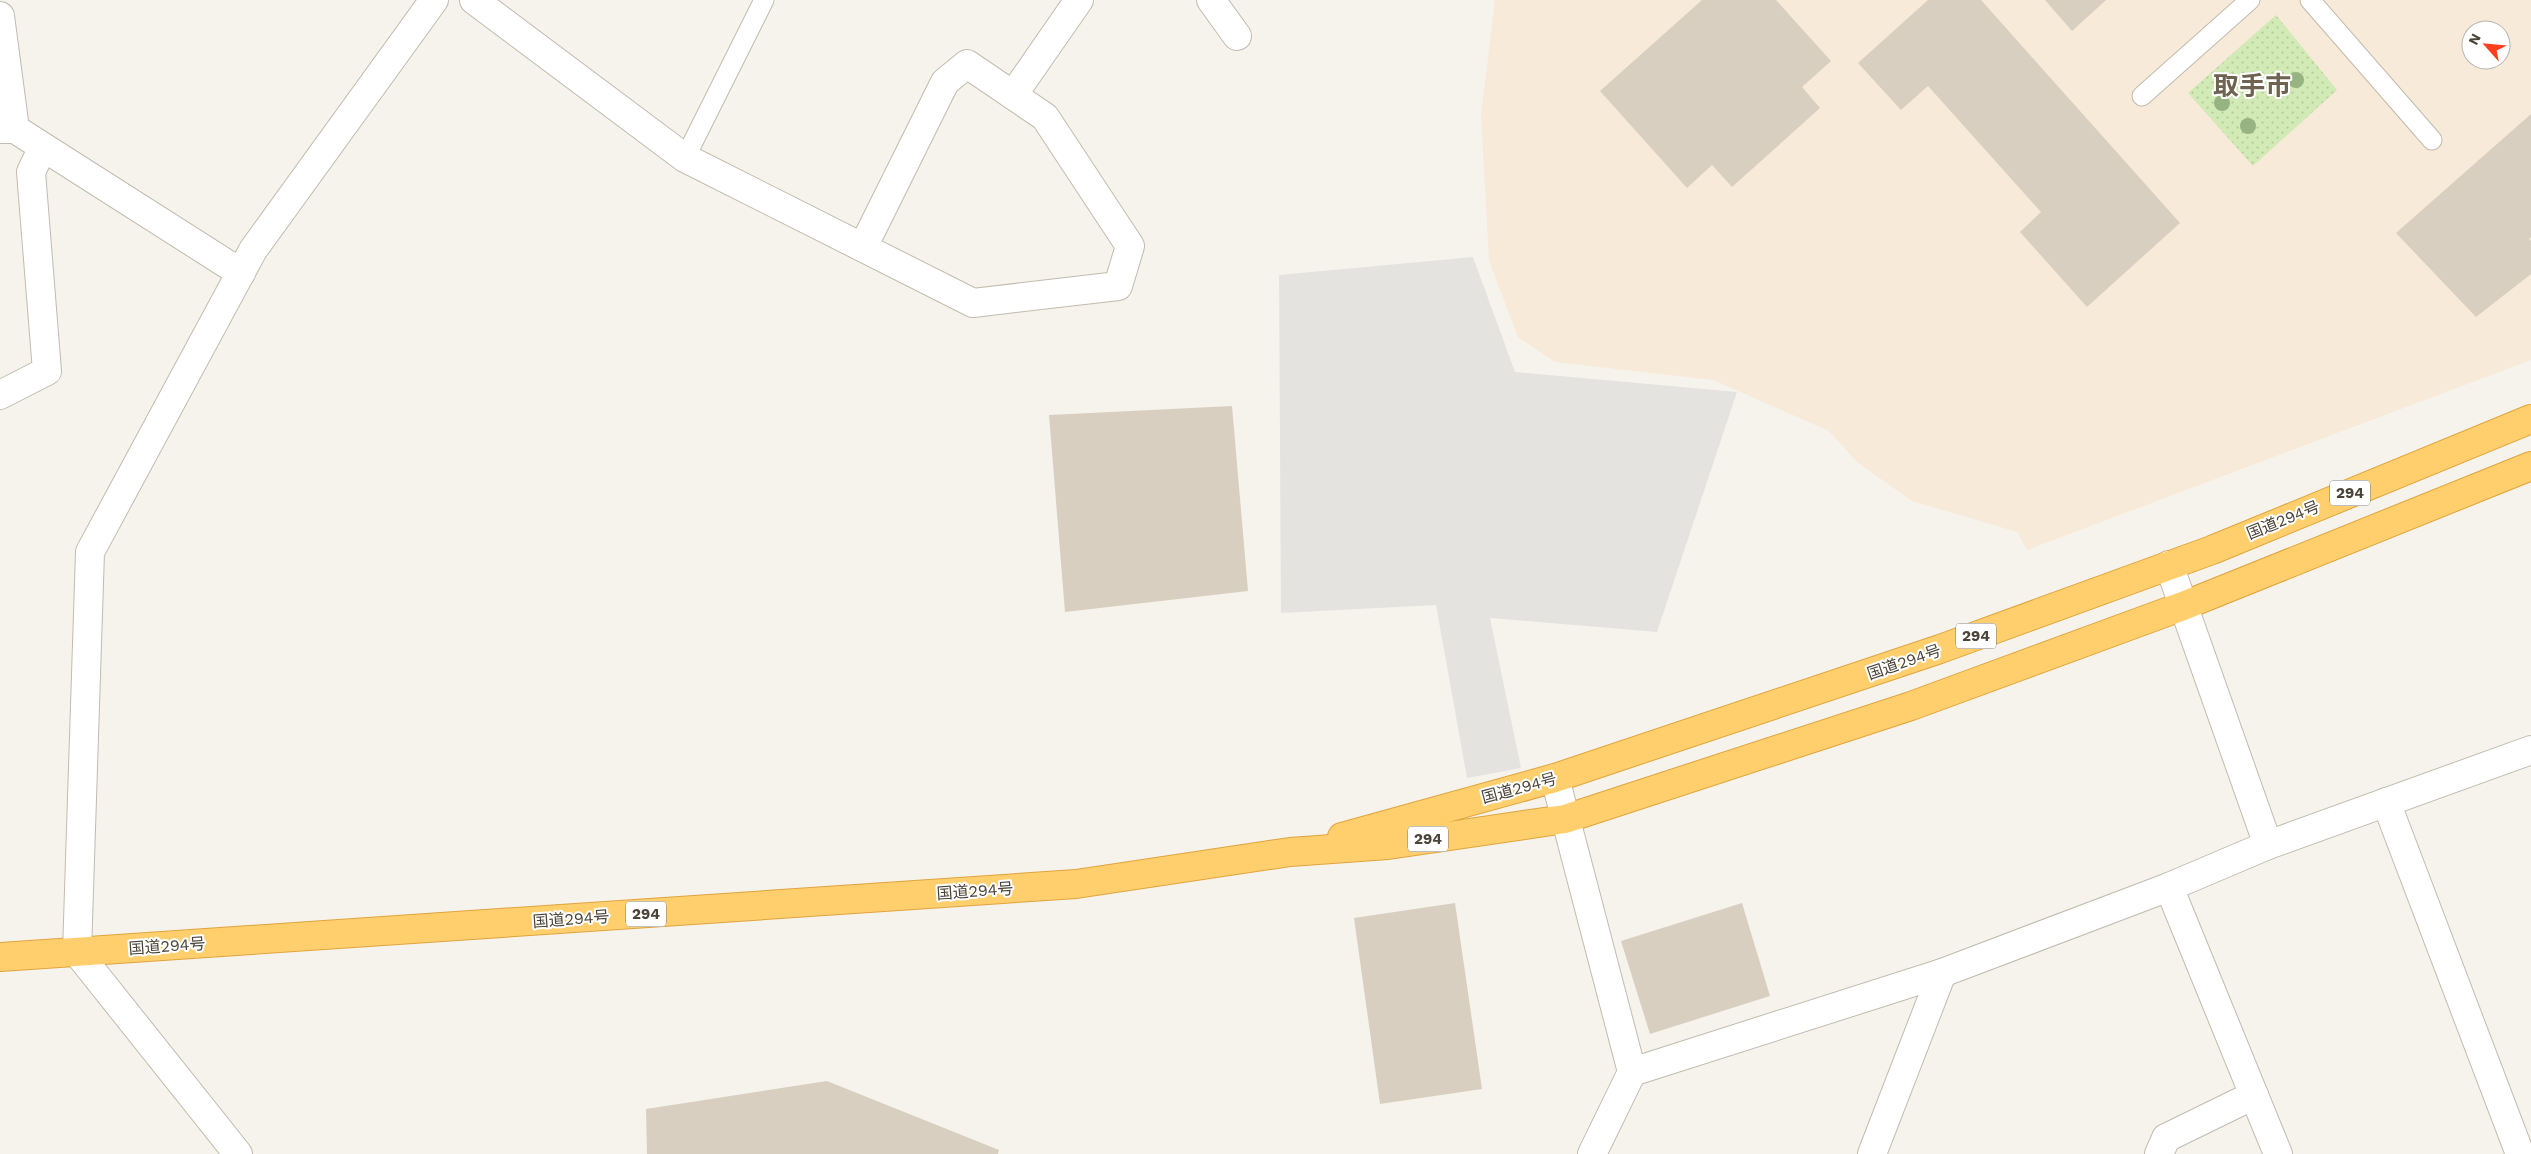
<svg xmlns="http://www.w3.org/2000/svg" width="2531" height="1154" viewBox="0 0 2531 1154" font-family="'Work Sans','Noto Sans JP',sans-serif">
  <style>
    .commercial { fill: #f7ead8; fill-rule: evenodd }
    .grass { fill: url(#grass-dots) }
    .parking { fill: #e5e3e0 }
    .building { fill: #d8cfc1 }
    .lines { fill: none; stroke-linecap: round; stroke-linejoin: round }
    .lane-casing { stroke: #c2bbae; stroke-width: 21 }
    .street-casing { stroke: #c2bbae; stroke-width: 30 }
    .highway-casing { stroke: #e0a43c; stroke-width: 30 }
    .lane { stroke: #fff; stroke-width: 19 }
    .street { stroke: #fff; stroke-width: 28 }
    .highway { stroke: #ffcf6e; stroke-width: 28 }
    .tree { fill: #97b381 }
    .labels { text-anchor: middle; dominant-baseline: central; stroke-width: 4; stroke-linejoin: round; paint-order: stroke }
    .shield { fill: #fff; stroke: #817c74; stroke-width: 1 }
    .shield-label { font-size: 15px; font-weight: bold; fill: #4b4439 }
    .street-label { font-size: 16px; fill: #4b4439; stroke: #fff }
    .town-label { font-size: 26px; font-weight: bold; fill: #6e6250; stroke: #fff }
  </style>
  <defs>
    <pattern id="grass-dots" width="8" height="8" patternUnits="userSpaceOnUse" patternTransform="scale(1.25)"><rect width="8" height="8" fill="#d2eab5"/><path d="M2 2h.1M6 6h.1" fill="none" stroke="#b6ca9c" stroke-width="1.8" stroke-linecap="round"/></pattern>
  </defs>
  <rect width="100%" height="100%" fill="#f6f3ec"/>
  <path class="commercial" d="M1495,0H2531V360L2027,550L2017,532L1912,501L1857,462L1829,431L1713,380L1555,362L1518,337L1489,261L1481,115ZM2471,30H2501V60H2471Z"/>
  <polygon class="grass" points="2276,15 2337,90 2253,166 2188,93"/>
  <polygon class="parking" points="1473,257 1515,372 1737,392 1657,632 1490,618 1521,768 1467,778 1436,605 1281,613 1279,275"/>
  <g class="building">
    <polygon points="1702,0 1776,0 1831,61 1802,87 1820,108 1732,187 1712,165 1687,188 1600,91"/>
    <polygon points="1928,0 1981,0 2180,223 2087,307 2020,232 2041,212 1928,86 1901,110 1858,63"/>
    <polygon points="2045,0 2106,0 2072,31"/>
    <polygon points="2531,114 2531,237 2529,239 2531,241 2531,274 2476,317 2396,233"/>
    <polygon points="1232,406 1248,591 1065,612 1049,415"/>
    <polygon points="1455,903 1482,1089 1380,1104 1354,918"/>
    <polygon points="1742,903 1770,996 1650,1034 1621,941"/>
    <polygon points="827,1081 999,1150 998,1154 647,1154 646,1109"/>
  </g>
  <g class="lines">
    <g class="lane-casing">
      <g id="lane">
        <polyline points="2310,0 2432,140"/>
        <polyline points="2142,96 2250,0"/>
        <polyline points="685,158 764,0"/>
      </g>
    </g>
    <g class="street-casing">
      <g id="street">
        <polyline points="474,0 685,158 973,303 1118,286 1130,246 1045,117 967,64 945,82 863,247"/>
        <polyline points="1211,0 1237,36"/>
        <polyline points="0,16 15,129"/>
        <polyline points="1013,95 1079,0"/>
        <polyline points="0,129 15,129 241,273"/>
        <polyline points="0,395 47,371 31,172 43,147"/>
        <polyline points="2169,565 2268,845"/>
        <polyline points="1555,778 1632,1072 1942,973 2169,887 2268,845 2531,750"/>
        <polyline points="2386,802 2520,1154"/>
        <polyline points="2169,887 2278,1154"/>
        <polyline points="238,1154 77,952 90,552 253,250 434,0"/>
        <polyline points="1592,1154 1632,1072"/>
        <polyline points="1872,1154 1942,973"/>
        <polyline points="2159,1154 2166,1138 2254,1095"/>
      </g>
    </g>
    <g class="highway-casing">
      <g id="highway">
        <polyline points="1342,837 1555,778 1940,649 2212,550 2531,419"/>
        <polyline points="0,957 1076,884 1290,852 1388,845 1565,819 1911,706 2183,606 2531,466"/>
      </g>
    </g>
    <use href="#lane" class="lane"/>
    <use href="#street" class="street"/>
    <use href="#highway" class="highway"/>
  </g>
  <g class="tree">
    <circle cx="2296" cy="80" r="8"/>
    <circle cx="2222" cy="103" r="8"/>
    <circle cx="2248" cy="126" r="8"/>
  </g>
  <g class="labels">
    <g class="shield">
      <rect x="2330" y="480.5" width="40" height="25" rx="4"/>
      <rect x="1956" y="623.5" width="40" height="25" rx="4"/>
      <rect x="1408" y="826.5" width="40" height="25" rx="4"/>
      <rect x="626" y="901.5" width="40" height="25" rx="4"/>
    </g>
    <g class="shield-label">
      <text x="2350" y="493">294</text>
      <text x="1976" y="636">294</text>
      <text x="1428" y="839">294</text>
      <text x="646" y="914">294</text>
    </g>
    <g class="street-label">
      <text transform="translate(2283 520) rotate(-22)">国道294号</text>
      <text transform="translate(1904 662) rotate(-19)">国道294号</text>
      <text transform="translate(1519 788) rotate(-15)">国道294号</text>
      <text transform="translate(975 891) rotate(-4)">国道294号</text>
      <text transform="translate(571 919) rotate(-4)">国道294号</text>
      <text transform="translate(167 946) rotate(-4)">国道294号</text>
    </g>
    <g class="town-label">
      <text x="2252" y="86">取手市</text>
    </g>
  </g>
  <g transform="translate(2486 45) rotate(297)"><circle r="24" fill="#ffffff" stroke="#b7b4b0"/>
  <path d="M0-4L9 19L0 12L-9 19Z" fill="#fc3f1d"/>
  <text y="-8" font-size="14" font-weight="bold" text-anchor="middle" fill="#4b4439">N</text>
  </g>
</svg>
